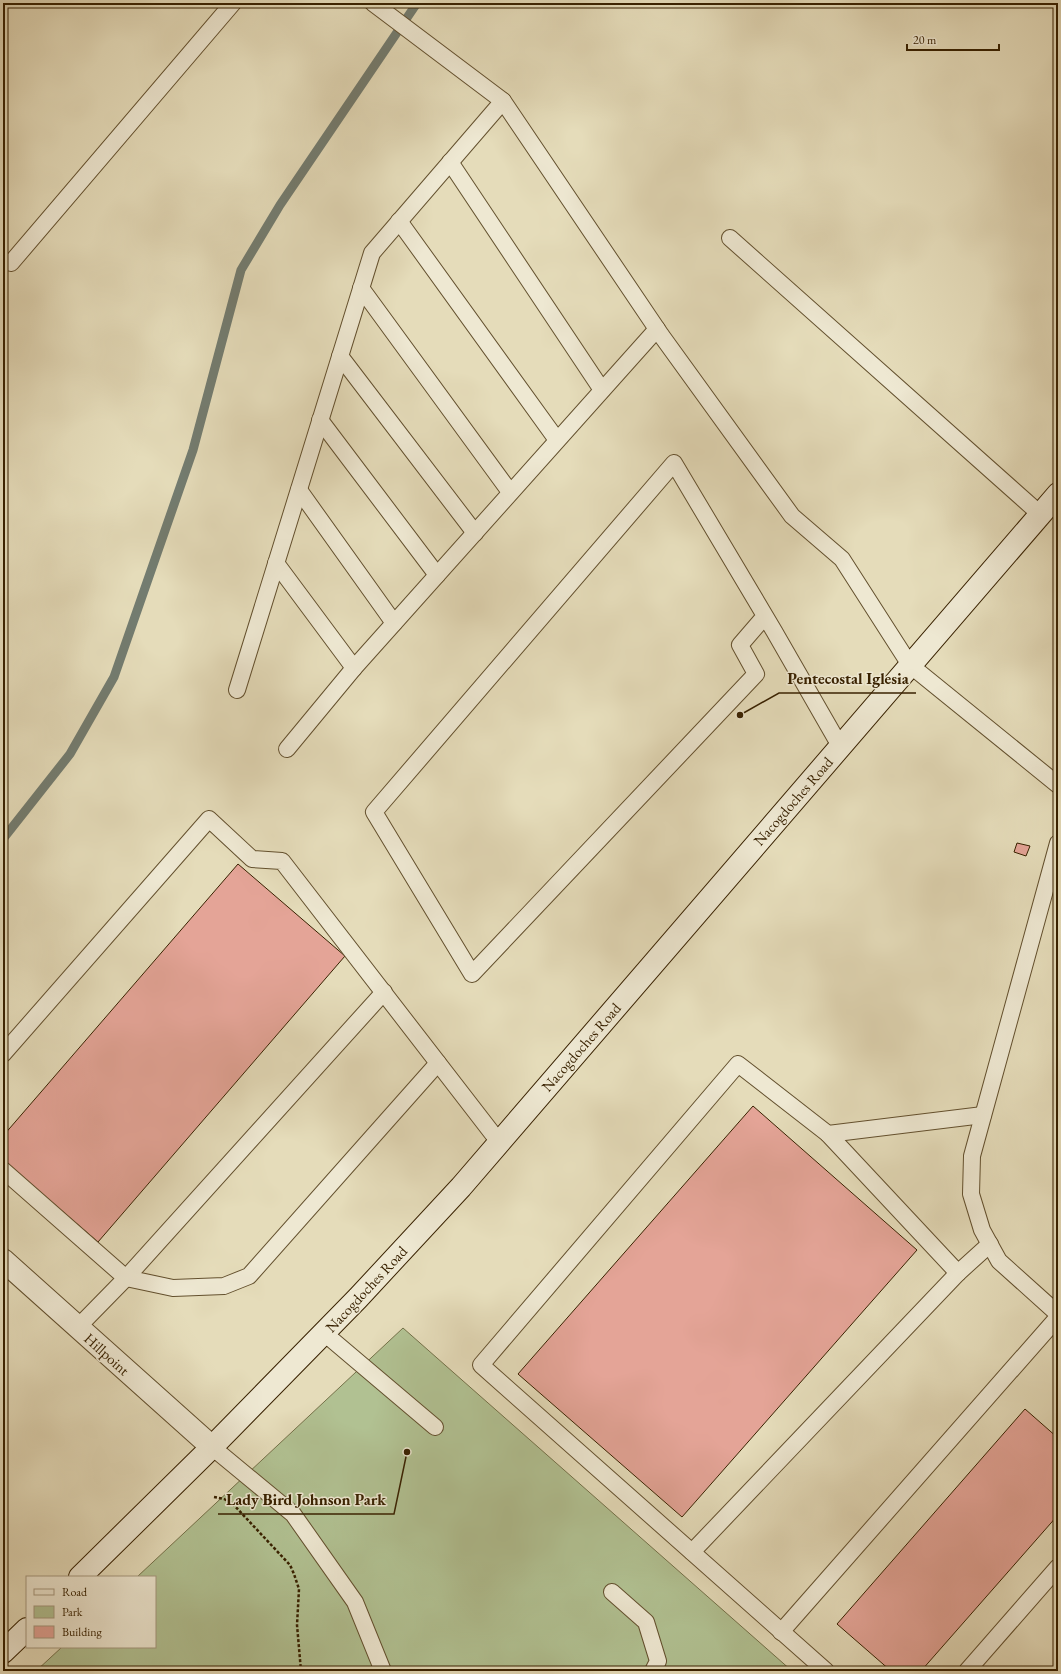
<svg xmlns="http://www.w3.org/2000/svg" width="1061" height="1674" viewBox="0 0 1061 1674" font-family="'EB Garamond',serif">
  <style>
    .green { fill: #b1c192; stroke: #747149 }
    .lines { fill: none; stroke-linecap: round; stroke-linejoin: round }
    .stream { stroke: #737c70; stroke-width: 9 }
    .building { fill: #e4a497; stroke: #382100 }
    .lane-casing { stroke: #63502e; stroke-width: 18 }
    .street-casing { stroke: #63502e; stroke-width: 24 }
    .secondary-casing { stroke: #382100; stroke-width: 24 }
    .path { stroke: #382100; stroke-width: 2.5; stroke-dasharray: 3 2; stroke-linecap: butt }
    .lane { stroke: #eee8d2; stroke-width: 16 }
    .street { stroke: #eee8d2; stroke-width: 22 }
    .secondary { stroke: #eee8d2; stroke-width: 22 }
    .labels { text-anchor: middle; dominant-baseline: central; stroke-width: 3; stroke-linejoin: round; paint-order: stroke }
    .street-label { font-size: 15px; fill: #382100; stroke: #eee8d2 }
    .leader { fill: none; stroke: #382100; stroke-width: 1.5 }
    .callout-dot { fill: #382100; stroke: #eee8d2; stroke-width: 1.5 }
    .callout-label { font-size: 16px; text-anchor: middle; font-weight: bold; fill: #382100; stroke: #eee8d2; stroke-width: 3; stroke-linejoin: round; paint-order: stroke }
  </style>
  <rect width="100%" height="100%" fill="#e5dcba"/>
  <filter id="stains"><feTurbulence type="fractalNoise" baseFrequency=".005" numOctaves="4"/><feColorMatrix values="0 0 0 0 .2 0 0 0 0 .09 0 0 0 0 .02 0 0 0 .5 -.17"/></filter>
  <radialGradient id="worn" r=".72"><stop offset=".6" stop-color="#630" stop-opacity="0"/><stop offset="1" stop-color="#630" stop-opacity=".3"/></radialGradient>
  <polygon class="green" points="403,1328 792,1671 36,1671 62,1647 155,1647 155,1577 137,1577"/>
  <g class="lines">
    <polyline class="stream" points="3,839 70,754 114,677 193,450 241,270 280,205 417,3"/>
  </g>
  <g class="building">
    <polygon points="1017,843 1030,846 1026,856 1014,852"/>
    <polygon points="238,864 345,956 98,1242 3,1160 3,1136"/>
    <polygon points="753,1106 917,1250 682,1517 518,1374"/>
    <polygon points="1025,1409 1058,1438 1058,1515 921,1671 891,1671 837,1624"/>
  </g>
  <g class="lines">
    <g class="lane-casing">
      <g id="lane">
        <polyline points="373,3 503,101"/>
        <polyline points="450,162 602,390"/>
        <polyline points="399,221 557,440"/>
        <polyline points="730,238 1040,514"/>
        <polyline points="11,263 233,3"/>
        <polyline points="361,288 510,492"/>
        <polyline points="340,356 475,533"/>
        <polyline points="320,420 437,575"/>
        <polyline points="299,490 394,623"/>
        <polyline points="276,563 354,668 657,329"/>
        <polyline points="765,616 740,645 756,674 472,974 374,812 674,463 774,631 840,746"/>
        <polyline points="237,690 372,253 503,101 661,335 792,516 842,559 910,665 1058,785"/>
        <polyline points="287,749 354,668"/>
        <polyline points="1058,843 972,1156 971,1194 982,1230 999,1261 1058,1314"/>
        <polyline points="3,1054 209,819 252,859 282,861 499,1142"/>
        <polyline points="828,1134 958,1273 990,1244"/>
        <polyline points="3,1170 126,1278 173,1288 224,1286 249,1276 438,1063"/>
        <polyline points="78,1327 126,1278 384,992"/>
        <polyline points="324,1333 435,1427"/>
        <polyline points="212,1447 293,1514 355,1602 383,1671"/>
        <polyline points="692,1552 958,1273"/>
        <polyline points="612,1592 646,1622 658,1661 653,1671"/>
        <polyline points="781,1632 1058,1317"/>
        <polyline points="826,1671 481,1365 738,1064 828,1134 983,1115"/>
        <polyline points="967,1671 1058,1567"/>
      </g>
    </g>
    <g class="street-casing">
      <polyline id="street" points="3,1260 212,1447"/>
    </g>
    <g class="secondary-casing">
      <g id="secondary">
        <polyline points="80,1577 212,1447 358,1298 461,1187 1058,494"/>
        <polyline points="3,1652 27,1629"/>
      </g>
    </g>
    <polyline class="path" points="214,1497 224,1499 232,1503 290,1565 294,1574 299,1589 297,1625 301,1671"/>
    <use href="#lane" class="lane"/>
    <use href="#street" class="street"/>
    <use href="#secondary" class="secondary"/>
  </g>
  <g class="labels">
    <g class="street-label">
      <text transform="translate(793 801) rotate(-49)">Nacogdoches Road</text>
      <text transform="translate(581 1047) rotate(-49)">Nacogdoches Road</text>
      <text transform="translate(366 1289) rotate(-47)">Nacogdoches Road</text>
      <text transform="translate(107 1354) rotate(42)">Hillpoint</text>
    </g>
  </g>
  <path class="leader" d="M740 715L779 693H916M407 1452L394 1514H218"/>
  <g class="callout-dot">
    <circle cx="740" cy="715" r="4"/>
    <circle cx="407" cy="1452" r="4"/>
  </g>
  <g class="callout-label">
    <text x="848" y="684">Pentecostal Iglesia</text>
    <text x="306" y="1505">Lady Bird Johnson Park</text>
  </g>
  <rect width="1061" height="1674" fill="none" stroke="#e5dcba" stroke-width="16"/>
  <rect x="4" y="4" width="1053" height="1666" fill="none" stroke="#382100" stroke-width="2"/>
  <rect x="8" y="8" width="1045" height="1658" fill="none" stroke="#382100"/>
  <rect x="26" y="1576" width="130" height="72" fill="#eee8d2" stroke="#a5987e"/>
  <rect x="34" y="1589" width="20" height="6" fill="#eee8d2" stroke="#a5987e"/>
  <text x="62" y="1596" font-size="12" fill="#382100">Road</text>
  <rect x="34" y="1606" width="20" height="12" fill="#b1c192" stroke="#a5987e"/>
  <text x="62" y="1616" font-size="12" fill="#382100">Park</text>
  <rect x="34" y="1626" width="20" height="12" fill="#e4a497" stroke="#a5987e"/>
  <text x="62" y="1636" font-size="12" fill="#382100">Building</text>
  <path d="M907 44v6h92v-6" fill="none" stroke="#382100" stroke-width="2"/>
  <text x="913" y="44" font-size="12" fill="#382100" stroke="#eee8d2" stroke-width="3" paint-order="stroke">20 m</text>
  <rect width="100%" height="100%" filter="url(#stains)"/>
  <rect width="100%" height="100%" fill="url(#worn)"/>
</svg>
